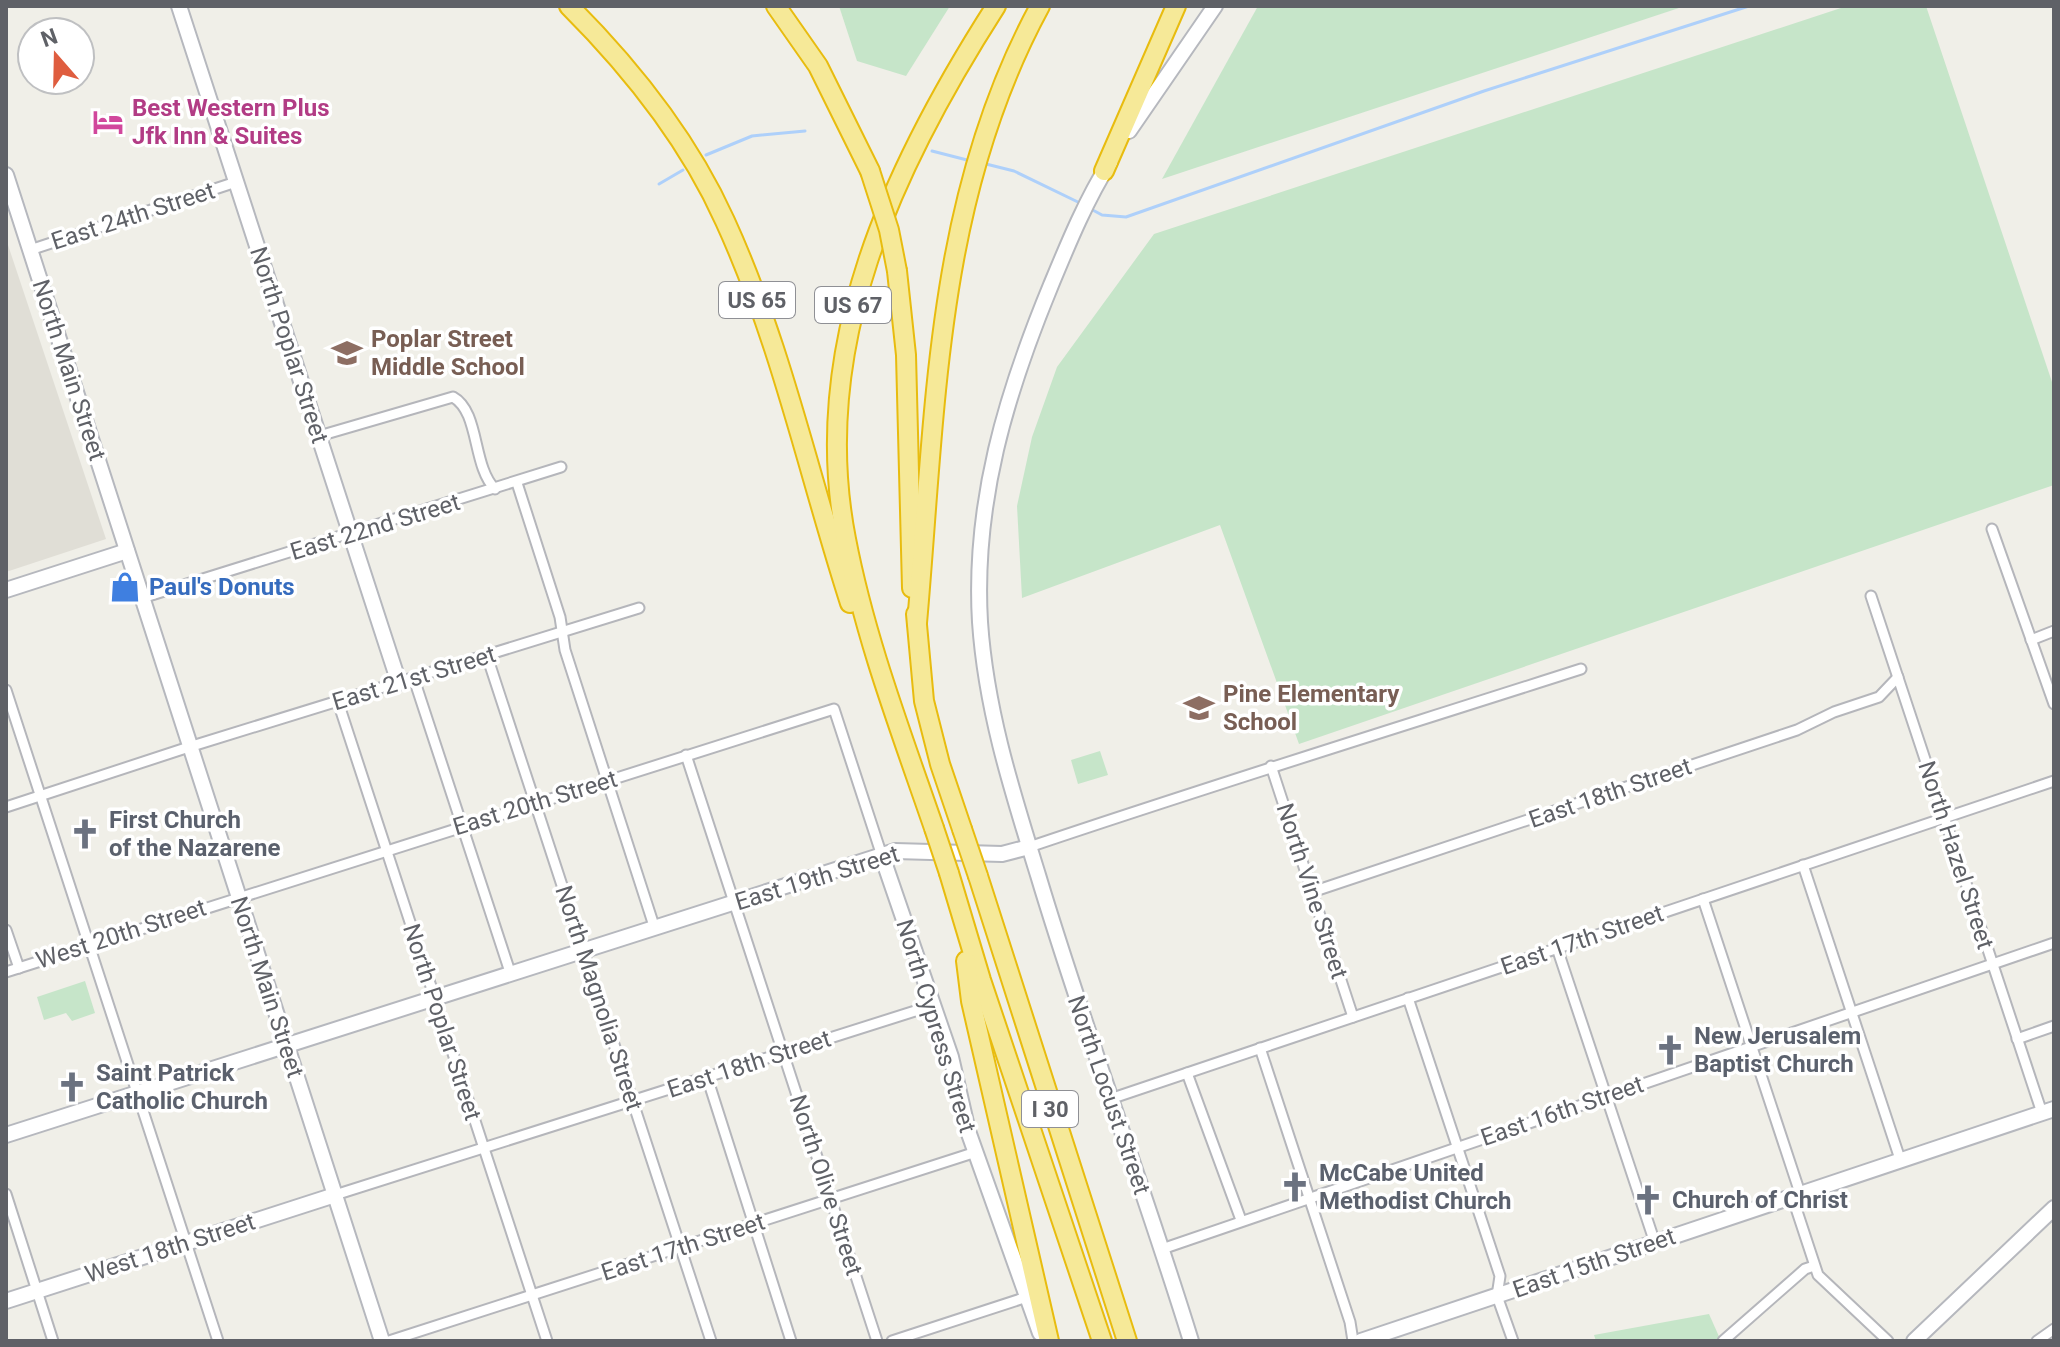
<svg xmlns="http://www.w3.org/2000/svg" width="2060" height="1347" viewBox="0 0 2060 1347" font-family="Roboto,sans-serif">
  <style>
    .education { fill: #e0ded6 }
    .green { fill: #c6e5c9 }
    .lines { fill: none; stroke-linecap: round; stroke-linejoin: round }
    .stream { stroke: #aed0fa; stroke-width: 3 }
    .street-casing { stroke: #b5b6bb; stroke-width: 13 }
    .secondary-casing { stroke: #b6b8be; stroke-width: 18 }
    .highway-casing { stroke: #e8bc0f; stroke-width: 22 }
    .street { stroke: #fff; stroke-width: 9 }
    .secondary { stroke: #fff; stroke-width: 14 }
    .highway { stroke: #f6e998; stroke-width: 18 }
    .highway-bridge-casing { stroke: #e8bc0f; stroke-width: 22; stroke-linecap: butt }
    .highway-bridge { stroke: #f6e998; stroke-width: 18 }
    .labels { text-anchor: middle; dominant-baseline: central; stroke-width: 7; stroke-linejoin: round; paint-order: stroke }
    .shield { fill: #fff; stroke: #8f9095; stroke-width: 2 }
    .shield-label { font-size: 22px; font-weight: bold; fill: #5f6167 }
    .hotel-label { font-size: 24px; font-weight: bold; fill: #b23c85; stroke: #fff; text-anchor: start }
    .street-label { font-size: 24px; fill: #5f6167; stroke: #fff }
    .education-label { font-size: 24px; font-weight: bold; fill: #785e54; stroke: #fff; text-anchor: start }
    .shop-label { font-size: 24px; font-weight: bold; fill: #366cbe; stroke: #fff; text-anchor: start }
    .worship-label { font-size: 24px; font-weight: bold; fill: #5b616d; stroke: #fff; text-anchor: start }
  </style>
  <rect width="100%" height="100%" fill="#f0efe8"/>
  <polygon class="education" points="6,239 106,539 6,572"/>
  <g class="green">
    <polygon points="839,6 950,6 906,76 857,61"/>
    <polygon points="1258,6 1685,6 1162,179"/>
    <polygon points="1847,6 1926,6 2054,388 2054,485 1299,744 1220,525 1022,598 1017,506 1032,437 1057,367 1154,234"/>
    <polygon points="1100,751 1108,775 1078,784 1071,760"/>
    <polygon points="85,981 95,1013 72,1021 66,1013 44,1020 37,997"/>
    <polygon points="1709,1314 1721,1341 1596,1341 1594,1335"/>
  </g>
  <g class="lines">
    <g class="stream">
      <polyline points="932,151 971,161"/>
      <polyline points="706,155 752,136 805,131"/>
      <polyline points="982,163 1014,171 1082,204"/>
      <polyline points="659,184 683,170"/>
      <polyline points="1089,208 1102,215 1126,217 1484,91 1749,6"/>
    </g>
    <g class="street-casing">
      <g id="street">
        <polyline points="30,250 236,182"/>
        <path d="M319,436L453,397C480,412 472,466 495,489"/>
        <polyline points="517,483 560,617 565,650 655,929"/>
        <polyline points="1992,529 2054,704"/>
        <polyline points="1871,596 2042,1113"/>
        <polyline points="142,598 561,467"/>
        <polyline points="2031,640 2054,631"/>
        <polyline points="487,656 711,1341"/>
        <polyline points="414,679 511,975"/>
        <polyline points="6,690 218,1341"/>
        <polyline points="338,702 547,1341"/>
        <polyline points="686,755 877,1341"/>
        <polyline points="1271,766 1353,1017"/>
        <polyline points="6,807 189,747 639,608"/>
        <path d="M1029,847C1212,785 1397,728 1581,669"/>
        <polyline points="1803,865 1900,1159"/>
        <polyline points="1312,892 1797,730 1834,712 1879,697 1898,677"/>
        <polyline points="1703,899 1800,1193"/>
        <polyline points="6,930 19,968"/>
        <polyline points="1557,948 1655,1243"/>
        <polyline points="6,972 834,709 882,856"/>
        <polyline points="1408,998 1500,1276 1497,1296 1513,1341"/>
        <polyline points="2017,1039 2054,1026"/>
        <polyline points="1260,1048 1350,1322 1353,1341"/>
        <polyline points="1187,1073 1241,1220"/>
        <polyline points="707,1077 791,1341"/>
        <polyline points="1110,1099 2054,781"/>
        <polyline points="6,1194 53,1341"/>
        <polyline points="335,1195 934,1005"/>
        <polyline points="1792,1196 1818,1275 1888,1341"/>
        <polyline points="1162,1249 2054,943"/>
        <polyline points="389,1341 976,1152"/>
        <polyline points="892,1341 1027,1297"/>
        <polyline points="1723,1341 1805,1269 1814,1266"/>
        <polyline points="2037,1341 2054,1329"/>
      </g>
    </g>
    <g class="secondary-casing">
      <g id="secondary">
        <polyline points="179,6 399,683"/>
        <polyline points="1129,131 1215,6"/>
        <path d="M1110,162C1086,200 1068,244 1051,285C1006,394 973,503 980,622C986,710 1012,791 1038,875C1085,1032 1143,1185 1191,1341"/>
        <polyline points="6,175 382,1341"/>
        <polyline points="6,590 127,551"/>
        <polyline points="882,856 951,1057 968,1131 1040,1333"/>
        <polyline points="6,1135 895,851 1002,854 1029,847"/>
        <polyline points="6,1301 335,1195"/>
        <polyline points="1361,1341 2054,1109"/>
        <polyline points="1914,1341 2054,1208"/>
      </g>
    </g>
    <g class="highway-casing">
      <g id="highway">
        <path d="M569,6C631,68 689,141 725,221C781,343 809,476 850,603"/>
        <polyline points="776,6 818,66 870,171"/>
        <polyline points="1104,171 1176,6"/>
        <polyline points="897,271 906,355 912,588"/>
        <polyline points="916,614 924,701 940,764 962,829"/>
        <path d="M917,623C936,409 935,199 1040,6"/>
        <path d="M934,828C901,732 865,638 846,539C808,345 894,165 996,6"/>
        <polyline points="949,873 981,980 1102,1341"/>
        <polyline points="978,876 1127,1341"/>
        <polyline points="966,961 971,1001 1049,1341"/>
      </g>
    </g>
    <use href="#street" class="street"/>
    <use href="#secondary" class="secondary"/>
    <use href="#highway" class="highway"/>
    <g class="highway-bridge-casing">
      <g id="highway-bridge">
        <polyline points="870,171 889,230 897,271"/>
        <polyline points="934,828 949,873"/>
        <polyline points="962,829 978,876"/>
      </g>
    </g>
    <use href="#highway-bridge" class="highway-bridge"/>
  </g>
  <defs>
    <g id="hotel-bare" transform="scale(2.4)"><path d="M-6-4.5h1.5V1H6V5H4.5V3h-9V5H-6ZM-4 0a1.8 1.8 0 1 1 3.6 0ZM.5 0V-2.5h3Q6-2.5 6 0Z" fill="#d1479c" stroke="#fff" stroke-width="2.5" paint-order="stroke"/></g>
    <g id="school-bare" transform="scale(2.4)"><path d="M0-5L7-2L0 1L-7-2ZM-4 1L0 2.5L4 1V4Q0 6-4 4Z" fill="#8d6e63" stroke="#fff" stroke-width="2.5" paint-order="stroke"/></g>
    <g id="shop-bare" transform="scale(2.4)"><path d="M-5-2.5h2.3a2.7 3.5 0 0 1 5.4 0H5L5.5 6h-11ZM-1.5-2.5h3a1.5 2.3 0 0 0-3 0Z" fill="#3f7fe0" stroke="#fff" stroke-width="2.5" paint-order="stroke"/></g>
    <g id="church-bare" transform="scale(2.4)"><path d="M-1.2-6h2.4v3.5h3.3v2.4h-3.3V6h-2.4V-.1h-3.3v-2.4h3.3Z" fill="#6b7280" stroke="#fff" stroke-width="2.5" paint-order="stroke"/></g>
  </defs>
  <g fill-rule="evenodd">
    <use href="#hotel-bare" x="108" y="122"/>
    <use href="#school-bare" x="347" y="353"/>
    <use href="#shop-bare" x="125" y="587"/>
    <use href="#school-bare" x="1199" y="708"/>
    <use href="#church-bare" x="85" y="834"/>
    <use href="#church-bare" x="1670" y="1050"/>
    <use href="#church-bare" x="72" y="1087"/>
    <use href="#church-bare" x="1295" y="1187"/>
    <use href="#church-bare" x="1648" y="1200"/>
  </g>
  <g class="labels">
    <g class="shield">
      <rect x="719" y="282" width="76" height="36" rx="6"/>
      <rect x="815" y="287" width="76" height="36" rx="6"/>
      <rect x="1022" y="1091" width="56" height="36" rx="6"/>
    </g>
    <g class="shield-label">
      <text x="757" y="300">US 65</text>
      <text x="853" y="305">US 67</text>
      <text x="1050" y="1109">I 30</text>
    </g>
    <g class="hotel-label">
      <text x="132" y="108">Best Western Plus<tspan x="132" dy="28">Jfk Inn &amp; Suites</tspan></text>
    </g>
    <g class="street-label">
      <text transform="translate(133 216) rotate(-18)">East 24th Street</text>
      <text transform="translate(289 345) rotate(72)">North Poplar Street</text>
      <text transform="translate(69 370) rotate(72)">North Main Street</text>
      <text transform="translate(375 527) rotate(-17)">East 22nd Street</text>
      <text transform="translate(414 678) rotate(-17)">East 21st Street</text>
      <text transform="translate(1610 793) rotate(-19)">East 18th Street</text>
      <text transform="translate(535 803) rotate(-17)">East 20th Street</text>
      <text transform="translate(1956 855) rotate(72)">North Hazel Street</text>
      <text transform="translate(817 878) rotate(-17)">East 19th Street</text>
      <text transform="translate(1312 891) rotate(72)">North Vine Street</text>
      <text transform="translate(121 934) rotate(-18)">West 20th Street</text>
      <text transform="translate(1582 940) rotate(-19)">East 17th Street</text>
      <text transform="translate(267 987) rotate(72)">North Main Street</text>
      <text transform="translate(599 998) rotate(72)">North Magnolia Street</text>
      <text transform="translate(442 1022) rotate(72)">North Poplar Street</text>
      <text transform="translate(936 1026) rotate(73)">North Cypress Street</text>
      <text transform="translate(749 1064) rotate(-18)">East 18th Street</text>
      <text transform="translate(1109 1095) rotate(71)">North Locust Street</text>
      <text transform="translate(1562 1111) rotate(-19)">East 16th Street</text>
      <text transform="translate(826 1185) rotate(72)">North Olive Street</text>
      <text transform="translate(683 1247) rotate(-18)">East 17th Street</text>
      <text transform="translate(170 1248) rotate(-18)">West 18th Street</text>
      <text transform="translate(1594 1263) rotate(-19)">East 15th Street</text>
    </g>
    <g class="education-label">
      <text x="371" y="339">Poplar Street<tspan x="371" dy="28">Middle School</tspan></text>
      <text x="1223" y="694">Pine Elementary<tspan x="1223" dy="28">School</tspan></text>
    </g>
    <g class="shop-label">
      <text x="149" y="587">Paul's Donuts</text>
    </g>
    <g class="worship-label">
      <text x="109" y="820">First Church<tspan x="109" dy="28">of the Nazarene</tspan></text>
      <text x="1694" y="1036">New Jerusalem<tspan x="1694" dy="28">Baptist Church</tspan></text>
      <text x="96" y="1073">Saint Patrick<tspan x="96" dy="28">Catholic Church</tspan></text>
      <text x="1319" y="1173">McCabe United<tspan x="1319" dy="28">Methodist Church</tspan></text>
      <text x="1672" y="1200">Church of Christ</text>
    </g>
  </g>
  <rect width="2060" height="1347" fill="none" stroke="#5f6167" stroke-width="16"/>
  <g transform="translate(56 56) rotate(340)"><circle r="38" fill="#ffffff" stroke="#bfc0c2" stroke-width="2"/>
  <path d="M0-6L14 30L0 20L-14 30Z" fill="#df5d3f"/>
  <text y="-12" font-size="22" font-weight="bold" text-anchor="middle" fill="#5f6167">N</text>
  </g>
</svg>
